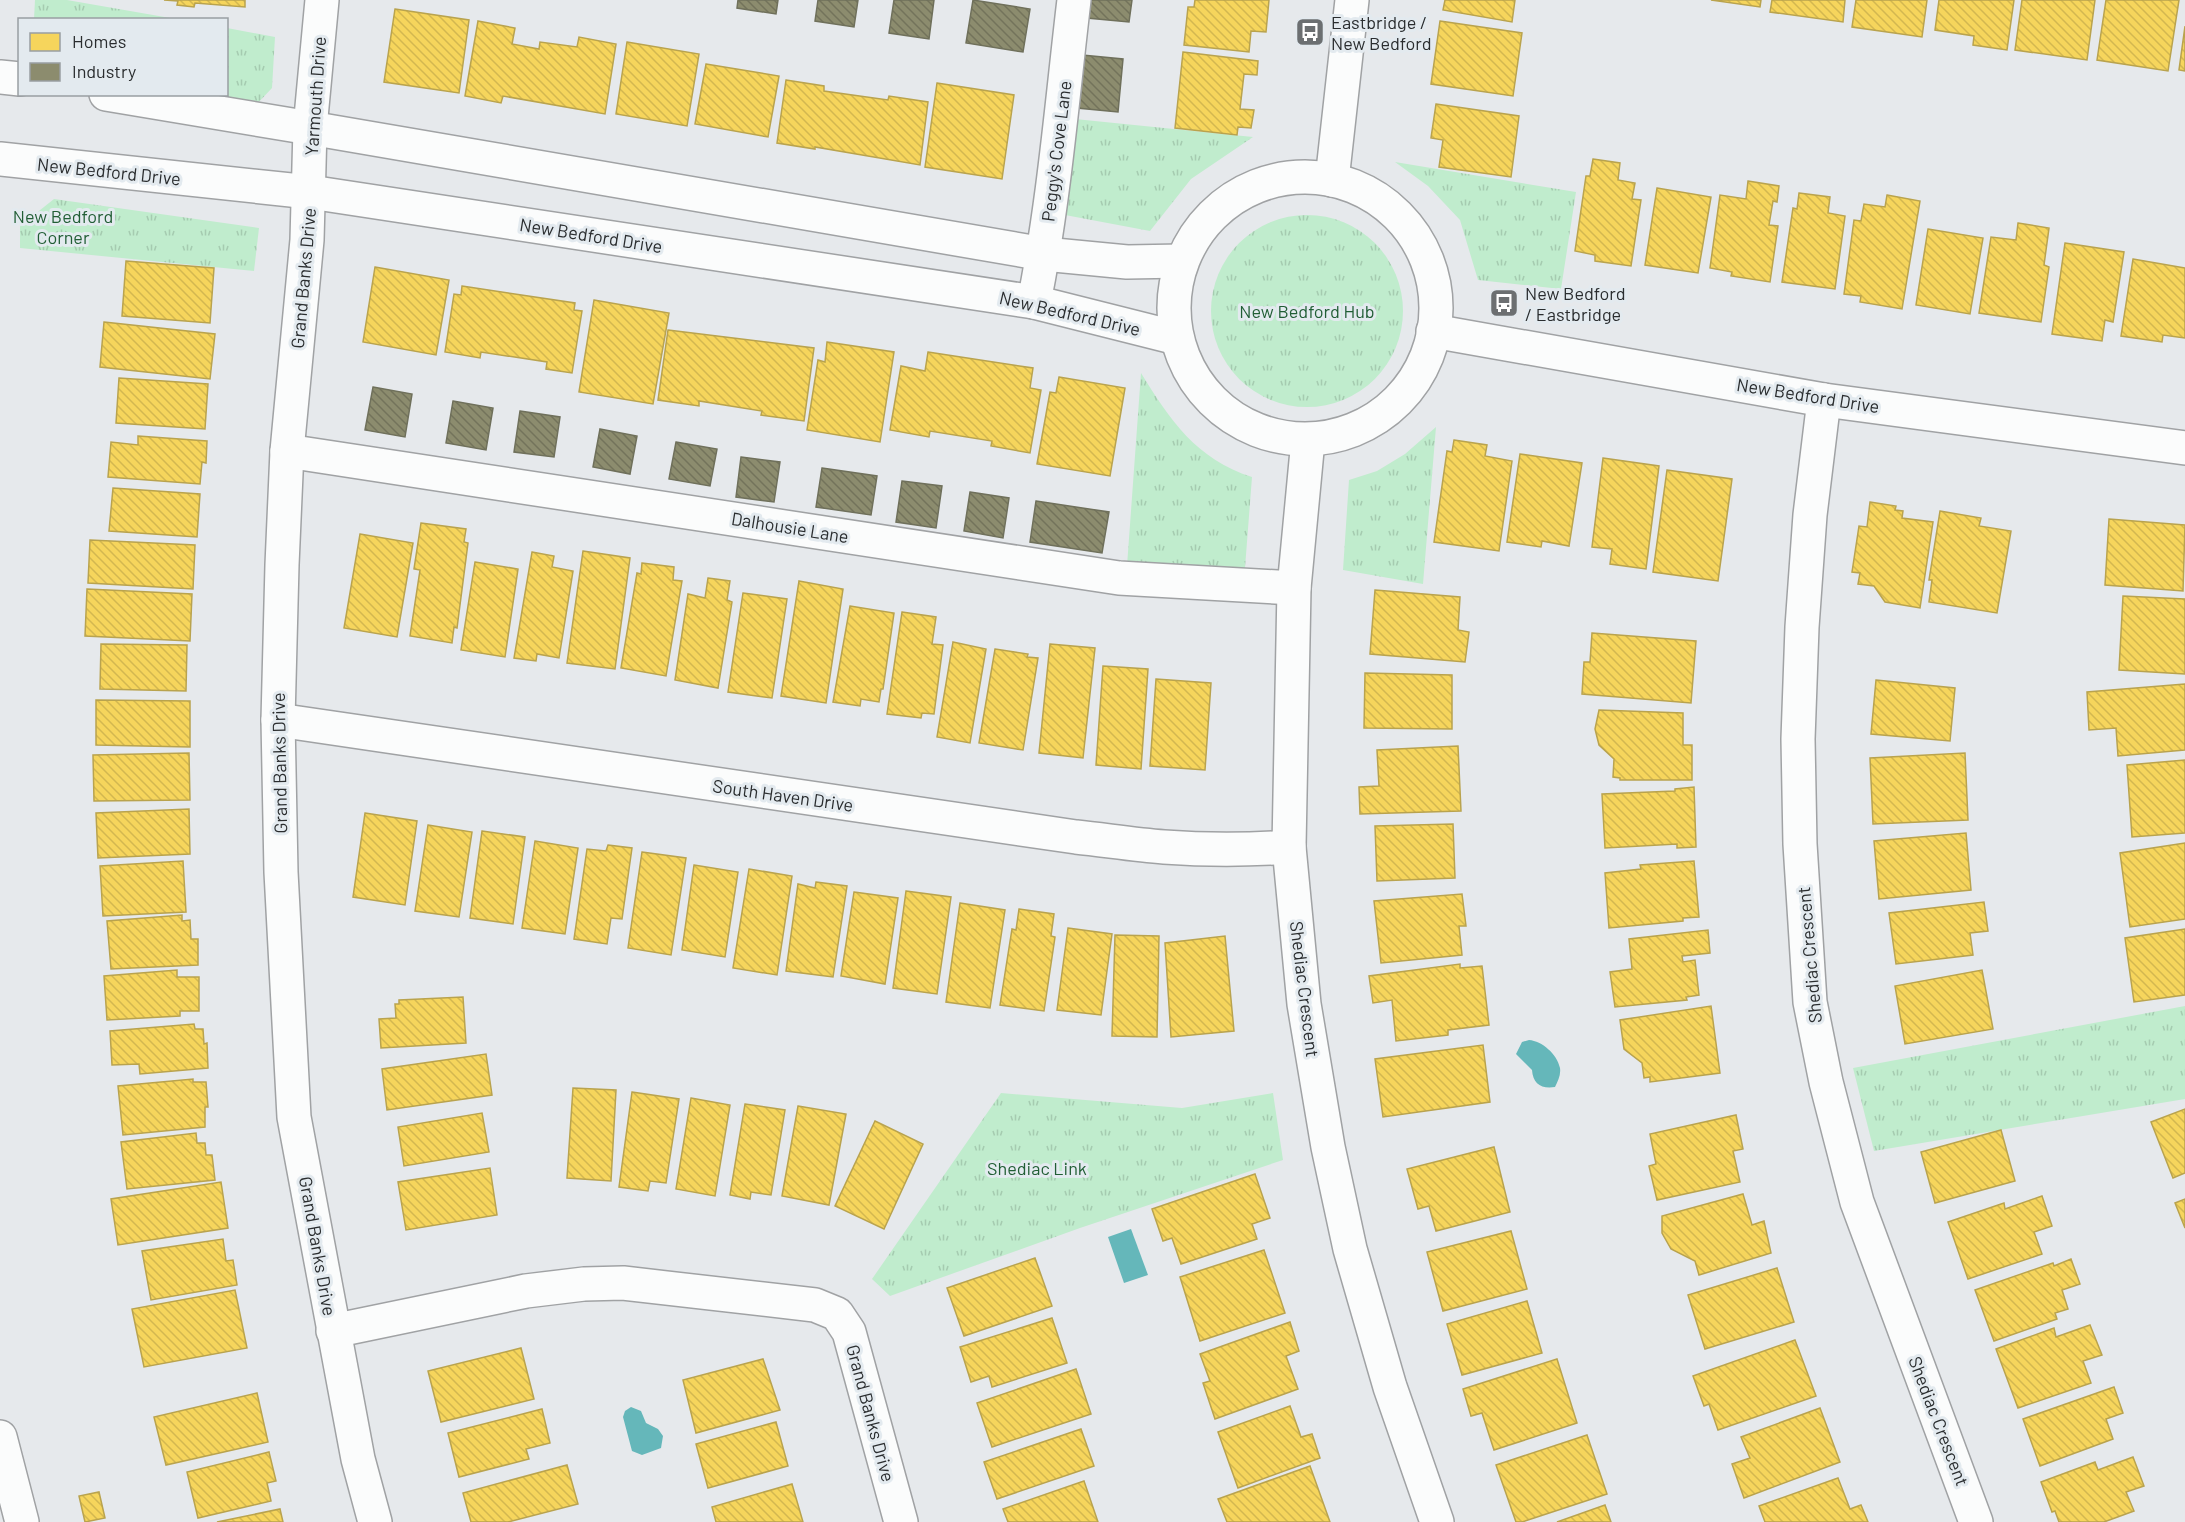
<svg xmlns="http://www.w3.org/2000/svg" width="2185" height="1522" viewBox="0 0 2185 1522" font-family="Barlow,sans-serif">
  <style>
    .park { fill: url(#park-tufts) }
    .water { fill: #65b7ba }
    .homes { fill: url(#homes-back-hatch); stroke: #b9a34e; stroke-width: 1.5 }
    .industry { fill: url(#industry-back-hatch); stroke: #6f705b; stroke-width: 1.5 }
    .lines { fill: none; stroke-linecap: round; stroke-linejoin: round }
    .minor-casing { stroke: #a0a2a4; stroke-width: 36 }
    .major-casing { stroke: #a0a2a4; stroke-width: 36 }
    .minor { stroke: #fbfcfc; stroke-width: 33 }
    .major { stroke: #fbfcfc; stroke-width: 33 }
    .labels { text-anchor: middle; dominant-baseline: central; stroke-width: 6; stroke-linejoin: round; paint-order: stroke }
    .poi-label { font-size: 18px; fill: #2a2d2f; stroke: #e3eaef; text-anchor: start }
    .street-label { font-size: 18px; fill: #2a2d2f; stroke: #e3eaef }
    .park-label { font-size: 18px; fill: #215e35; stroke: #e3eaef }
  </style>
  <defs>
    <pattern id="park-tufts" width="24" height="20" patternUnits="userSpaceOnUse" patternTransform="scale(1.5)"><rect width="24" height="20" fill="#c0eccd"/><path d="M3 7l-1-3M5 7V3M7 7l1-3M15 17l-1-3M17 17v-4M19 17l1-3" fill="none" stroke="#a5cbb0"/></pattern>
    <pattern id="homes-back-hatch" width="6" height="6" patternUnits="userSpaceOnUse" patternTransform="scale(1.5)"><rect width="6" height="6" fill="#f6d55c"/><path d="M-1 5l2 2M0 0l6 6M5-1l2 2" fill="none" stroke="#d3b750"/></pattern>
    <pattern id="industry-back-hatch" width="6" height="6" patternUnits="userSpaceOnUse" patternTransform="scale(1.5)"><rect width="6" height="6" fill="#8c8c6e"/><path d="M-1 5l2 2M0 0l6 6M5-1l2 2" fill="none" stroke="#73735b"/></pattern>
  </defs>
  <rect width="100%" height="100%" fill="#e6e9ec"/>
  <g class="park">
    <polygon points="35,0 67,0 176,19 34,19"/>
    <polygon points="227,28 275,37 272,88 255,106 169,95 226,94"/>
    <polygon points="1075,119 1253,137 1191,179 1150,231 1065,215"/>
    <polygon points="1395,162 1576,192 1561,289 1478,280 1460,220 1428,186"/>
    <polygon points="54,199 259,228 254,271 20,248 20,226"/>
    <circle cx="1307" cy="311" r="96"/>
    <path d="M1141,373C1170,420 1196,459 1252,477L1245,568L1127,566Z"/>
    <polygon points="1436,427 1423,584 1343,570 1349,480 1377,471 1405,454"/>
    <polygon points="2185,1006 2185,1099 1874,1151 1853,1068"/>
    <polygon points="1001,1093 1182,1108 1273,1093 1283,1160 1080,1228 890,1296 872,1279"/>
  </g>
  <g class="water">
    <path d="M1529,1040C1542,1041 1557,1054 1560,1068C1561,1075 1558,1081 1555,1087C1541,1089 1533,1084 1532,1070L1516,1054L1522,1042Z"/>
    <polygon points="1131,1229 1148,1275 1124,1283 1108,1237"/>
    <polygon points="631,1407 641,1411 646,1423 658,1429 663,1436 661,1448 642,1455 632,1451 623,1417 625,1411"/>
  </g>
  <g class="homes">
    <polygon points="164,0 245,0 245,7 195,3 194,7 177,5 178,1"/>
    <polygon points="1195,0 1269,0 1266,32 1251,31 1249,52 1184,45 1188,7 1194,7"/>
    <polygon points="1445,0 1515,0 1512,22 1443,10"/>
    <polygon points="1711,0 1761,0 1760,7"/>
    <polygon points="1772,0 1845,0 1843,22 1770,12"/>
    <polygon points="1856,0 1927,0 1922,37 1852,27"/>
    <polygon points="1939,0 2014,0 2007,50 1973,45 1974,36 1935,30"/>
    <polygon points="2022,0 2095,0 2087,60 2015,50"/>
    <polygon points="2106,0 2179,0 2168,71 2097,60"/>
    <polygon points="395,9 469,20 459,93 384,82"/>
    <polygon points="478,21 515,28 512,44 539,49 540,42 577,47 579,37 616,44 605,114 503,96 501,103 465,96"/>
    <polygon points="1440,21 1522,33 1513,96 1431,84"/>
    <polygon points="2185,26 2185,71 2179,70"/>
    <polygon points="627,42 699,54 687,126 616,114"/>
    <polygon points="1183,52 1258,61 1257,75 1244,74 1240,109 1254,110 1251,128 1238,127 1237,135 1175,128"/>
    <polygon points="706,64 779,76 768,137 695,124"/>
    <polygon points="786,80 824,86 824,91 888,100 889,96 928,102 920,165 815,147 815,149 777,143"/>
    <polygon points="937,83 1014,95 1002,179 925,167"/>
    <polygon points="1436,104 1519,116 1511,177 1439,167 1443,140 1431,138"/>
    <polygon points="1593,159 1620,163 1618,180 1635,183 1632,199 1641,200 1631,266 1595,261 1595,255 1575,251 1586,176 1590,176"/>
    <polygon points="1748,181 1779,186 1777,202 1773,201 1769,225 1778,226 1770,282 1731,276 1732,272 1710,268 1720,195 1746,199"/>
    <polygon points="1657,188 1711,197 1698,273 1645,265"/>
    <polygon points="1799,193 1830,197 1828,213 1845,216 1835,289 1782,282 1793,208 1797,209"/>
    <polygon points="1887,195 1920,201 1902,309 1860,302 1861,296 1844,294 1854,220 1861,221 1864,204 1885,207"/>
    <polygon points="2018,223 2049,228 2044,265 2049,267 2041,322 1979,313 1991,237 2016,240"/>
    <polygon points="1928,229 1983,238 1970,314 1916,305"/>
    <polygon points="2065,243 2124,252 2113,322 2105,320 2102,341 2052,334"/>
    <polygon points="2133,259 2185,268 2185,338 2163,335 2162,342 2121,336"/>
    <polygon points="126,261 214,268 210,323 122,316"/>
    <polygon points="375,267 449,280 436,355 363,342"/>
    <polygon points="462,286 575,303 574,310 582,311 572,373 546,369 547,362 481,352 480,358 445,352 454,294 461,295"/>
    <polygon points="594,300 669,313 653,404 579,392"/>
    <polygon points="104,322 215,334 210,379 100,367"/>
    <polygon points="668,330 814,348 804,421 761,415 762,411 699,401 699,406 658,400"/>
    <polygon points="827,342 894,352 880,442 807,430 818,360 825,362"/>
    <polygon points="928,352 1033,368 1030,388 1041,390 1030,453 991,446 992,441 930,431 929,437 890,430 901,366 925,371"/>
    <polygon points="1059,377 1125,388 1110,476 1037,464 1050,392 1056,393"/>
    <polygon points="119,378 208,384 205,429 116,423"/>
    <polygon points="138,436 207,441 206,463 202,462 200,484 108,477 111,442 138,445"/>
    <polygon points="1454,440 1487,445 1485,456 1512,461 1499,551 1434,542 1447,451 1452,452"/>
    <polygon points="1520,454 1582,463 1569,546 1542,541 1541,547 1507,542"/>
    <polygon points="1603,458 1659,466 1646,569 1610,564 1612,549 1592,547"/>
    <polygon points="1667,470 1732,479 1718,581 1653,572"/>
    <polygon points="113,488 200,494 197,537 109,531"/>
    <polygon points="1870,502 1896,506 1895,510 1903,511 1902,518 1933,522 1920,608 1885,602 1874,586 1858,584 1860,573 1852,572 1859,526 1867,527"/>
    <polygon points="1940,511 1981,518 1979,526 2011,531 1997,613 1929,602 1932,580 1929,580"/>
    <polygon points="2109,519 2185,525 2183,591 2105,585"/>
    <polygon points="421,523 466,529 464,542 468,543 457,628 454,627 452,643 410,636 420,570 414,569"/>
    <polygon points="360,534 413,543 397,637 344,628"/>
    <polygon points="90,540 195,545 193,589 88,583"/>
    <polygon points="583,551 630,558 615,669 567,663"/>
    <polygon points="532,552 554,556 552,567 573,571 559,658 537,654 536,661 514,658"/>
    <polygon points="475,562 518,569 505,657 461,650"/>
    <polygon points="642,563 674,567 673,580 682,581 666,676 621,668 637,573 641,574"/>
    <polygon points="708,578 730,581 727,600 732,602 718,688 675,680 688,594 705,598"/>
    <polygon points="799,581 843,589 826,703 781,696"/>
    <polygon points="87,589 192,594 190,641 85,636"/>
    <polygon points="1375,590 1460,597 1458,630 1469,632 1465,662 1370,654"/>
    <polygon points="743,593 787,599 772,698 728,692"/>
    <polygon points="2123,596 2185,599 2185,674 2119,670"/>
    <polygon points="850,606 894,613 883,689 881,689 879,702 861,699 860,706 833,702"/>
    <polygon points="902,612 936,617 932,644 943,645 934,714 922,713 921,718 887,714"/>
    <polygon points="1592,633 1696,641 1691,703 1582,694 1584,662 1590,662"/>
    <polygon points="953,642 986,649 970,743 937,737"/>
    <polygon points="101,644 187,645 186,691 100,689"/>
    <polygon points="1050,644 1095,648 1083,758 1039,753"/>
    <polygon points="995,649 1028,654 1027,657 1038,658 1023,750 979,743"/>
    <polygon points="1103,666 1148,669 1141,769 1096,765"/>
    <polygon points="1365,673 1452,675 1452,729 1364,728"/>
    <polygon points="1156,679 1211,683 1205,770 1150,766"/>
    <polygon points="1876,680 1955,688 1950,741 1871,734"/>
    <polygon points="2185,684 2185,750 2118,756 2116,728 2089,730 2087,692"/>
    <polygon points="96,700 190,701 190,747 96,745"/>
    <polygon points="1599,710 1683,713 1683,745 1692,745 1692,780 1620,780 1620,778 1613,777 1614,759 1599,745 1595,729"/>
    <polygon points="1458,746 1461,811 1360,814 1359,787 1379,786 1377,750"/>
    <polygon points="189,753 190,800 94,801 93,755"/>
    <polygon points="1965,753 1968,820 1873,824 1870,758"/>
    <polygon points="2185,760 2185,833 2132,837 2127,765"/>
    <polygon points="1694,787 1696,847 1677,848 1677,844 1605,848 1602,794 1675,791 1675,789"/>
    <polygon points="189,809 190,854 98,858 96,813"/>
    <polygon points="365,813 417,821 405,905 353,897"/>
    <polygon points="1453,824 1455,878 1377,881 1375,826"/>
    <polygon points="428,825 472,832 459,917 415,911"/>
    <polygon points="482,831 525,837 513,924 470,918"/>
    <polygon points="1966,833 1971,890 1879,899 1874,841"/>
    <polygon points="535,841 578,848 565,934 522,928"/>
    <polygon points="2185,843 2185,919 2130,927 2120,853"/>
    <polygon points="608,845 632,848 622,919 611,918 607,944 574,939 587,849 606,851"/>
    <polygon points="642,852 686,858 671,955 628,948"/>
    <polygon points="183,861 186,912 103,916 100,866"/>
    <polygon points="1694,861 1699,917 1683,918 1683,921 1609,928 1605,873 1641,869 1640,865"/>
    <polygon points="694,865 738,872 725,957 682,950"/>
    <polygon points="749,869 792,876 777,975 733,968"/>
    <polygon points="816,882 847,886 833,977 786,971 798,884 815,888"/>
    <polygon points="906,891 951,897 937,994 893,988"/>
    <polygon points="854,892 898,898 885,984 841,976"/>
    <polygon points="1462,894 1466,926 1459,926 1462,955 1381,963 1374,901"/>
    <polygon points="1984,902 1988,931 1970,933 1973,955 1896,964 1889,913"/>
    <polygon points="960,903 1005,910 990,1008 946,1002"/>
    <polygon points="1019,909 1054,914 1051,936 1055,937 1044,1011 1000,1005 1012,929 1016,930"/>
    <polygon points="182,915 182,921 190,920 191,939 198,939 198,965 111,969 107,921"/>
    <polygon points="1068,928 1112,934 1101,1015 1057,1010"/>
    <polygon points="2185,929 2185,995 2134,1002 2125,938"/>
    <polygon points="1708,930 1710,953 1682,956 1683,962 1695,960 1699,995 1686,997 1687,1000 1615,1007 1610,972 1632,969 1629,939"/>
    <polygon points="1115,935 1159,936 1157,1037 1112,1036"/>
    <polygon points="1225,936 1234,1031 1171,1037 1165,943"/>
    <polygon points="1460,964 1460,968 1482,966 1489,1025 1448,1030 1448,1035 1396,1041 1392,1000 1373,1003 1369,976"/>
    <polygon points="177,970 177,977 199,977 199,1011 180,1011 180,1016 107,1020 104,976"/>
    <polygon points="1982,970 1993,1029 1905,1044 1895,986"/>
    <polygon points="463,997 466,1043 381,1048 379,1019 396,1018 395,1004 399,1004 399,1000"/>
    <polygon points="1711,1006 1720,1073 1650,1082 1650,1077 1644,1078 1642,1063 1624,1049 1620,1020"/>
    <polygon points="194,1024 195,1029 203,1029 204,1044 207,1043 208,1068 140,1074 139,1064 112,1065 110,1031"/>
    <polygon points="1483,1045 1490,1102 1383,1117 1375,1059"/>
    <polygon points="486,1054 492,1095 387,1110 382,1069"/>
    <polygon points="193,1079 193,1082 206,1082 208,1107 205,1107 205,1127 123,1135 118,1086"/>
    <polygon points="573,1088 616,1090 611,1181 567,1178"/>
    <polygon points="632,1092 679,1099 666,1183 650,1181 648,1191 619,1187"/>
    <polygon points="691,1098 730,1105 715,1196 676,1189"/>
    <polygon points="745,1104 785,1110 771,1195 751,1192 750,1199 730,1195"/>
    <polygon points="798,1106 846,1114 829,1205 782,1196"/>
    <polygon points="2185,1109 2185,1173 2173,1178 2151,1122"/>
    <polygon points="482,1113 489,1152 404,1166 398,1127"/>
    <polygon points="1736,1115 1743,1149 1733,1151 1740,1182 1657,1200 1649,1166 1656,1164 1650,1134"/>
    <polygon points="875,1121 923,1144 884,1229 835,1206"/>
    <polygon points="2001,1130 2015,1181 1935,1203 1921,1152"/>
    <polygon points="196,1133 197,1143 205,1143 206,1155 212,1155 215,1180 127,1189 121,1142"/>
    <polygon points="1494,1147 1510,1212 1436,1231 1429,1206 1418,1209 1407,1169"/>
    <polygon points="490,1168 497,1215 406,1230 398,1182"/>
    <polygon points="1255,1174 1270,1218 1252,1224 1257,1239 1181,1264 1172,1238 1163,1241 1152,1209"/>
    <polygon points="221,1182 228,1228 118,1245 111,1199"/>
    <polygon points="1743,1194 1752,1225 1764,1221 1771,1253 1699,1275 1695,1261 1671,1249 1662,1233 1662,1216"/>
    <polygon points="2042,1196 2052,1226 2034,1232 2042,1254 1968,1279 1948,1222 2004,1203 2005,1209"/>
    <polygon points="2185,1199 2185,1228 2175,1203"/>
    <polygon points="1511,1231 1527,1289 1443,1311 1427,1252"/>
    <polygon points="223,1239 226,1261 233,1260 237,1285 151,1300 142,1251"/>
    <polygon points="1264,1250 1285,1313 1200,1341 1180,1277"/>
    <polygon points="1035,1258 1052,1306 964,1336 947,1288"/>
    <polygon points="2071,1259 2080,1284 2062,1290 2068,1309 2055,1313 2057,1319 1994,1341 1975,1290 2053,1263 2054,1266"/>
    <polygon points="1777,1268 1794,1322 1705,1349 1688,1295"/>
    <polygon points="235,1290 247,1348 144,1367 132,1309"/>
    <polygon points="1527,1301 1542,1353 1462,1375 1447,1324"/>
    <polygon points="1052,1318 1067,1363 992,1387 989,1376 971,1382 960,1347"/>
    <polygon points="1290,1322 1299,1351 1286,1356 1298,1389 1215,1419 1203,1383 1210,1381 1200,1354"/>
    <polygon points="2090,1325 2102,1355 2083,1361 2091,1383 2018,1408 1996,1349 2054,1328 2056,1337"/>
    <polygon points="1795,1340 1816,1396 1718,1430 1709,1404 1704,1406 1693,1376"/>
    <polygon points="521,1348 534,1399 441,1422 428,1371"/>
    <polygon points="763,1359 780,1410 696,1433 683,1380"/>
    <polygon points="1557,1359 1577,1423 1494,1450 1482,1413 1471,1416 1463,1389"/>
    <polygon points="1076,1369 1091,1414 992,1447 977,1403"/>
    <polygon points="2114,1387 2123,1413 2106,1419 2113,1439 2040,1466 2023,1419"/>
    <polygon points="257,1393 268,1442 166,1465 154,1417"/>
    <polygon points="1290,1406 1301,1437 1312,1434 1320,1458 1238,1488 1218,1432"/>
    <polygon points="1820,1408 1840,1462 1744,1498 1732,1464 1750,1458 1741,1437"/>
    <polygon points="542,1409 550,1443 526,1449 529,1459 459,1477 448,1433"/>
    <polygon points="776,1422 788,1466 708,1488 696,1444"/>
    <polygon points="1081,1429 1094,1466 997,1499 984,1462"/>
    <polygon points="1587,1435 1607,1494 1522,1522 1516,1522 1496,1465"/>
    <polygon points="269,1452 276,1481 267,1483 271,1501 198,1518 187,1472"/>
    <polygon points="2133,1457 2144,1486 2126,1492 2134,1511 2104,1522 2059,1522 2055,1511 2052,1512 2041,1482 2095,1462 2098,1470"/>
    <polygon points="567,1465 578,1504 508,1522 471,1522 463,1493"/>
    <polygon points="1310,1466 1330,1522 1227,1522 1218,1499"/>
    <polygon points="1838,1478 1850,1509 1861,1505 1868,1522 1765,1522 1759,1506"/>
    <polygon points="1084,1481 1098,1522 1008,1522 1003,1509"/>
    <polygon points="792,1484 803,1522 716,1522 712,1507"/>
    <polygon points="99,1492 105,1518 85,1522 79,1496"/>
    <polygon points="1605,1505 1611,1522 1557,1522"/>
    <polygon points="280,1509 283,1522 217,1522"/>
  </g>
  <g class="industry">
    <polygon points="738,0 778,0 776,14 737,8"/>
    <polygon points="818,0 858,0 854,27 815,21"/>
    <polygon points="894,0 934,0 929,39 889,33"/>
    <polygon points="973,0 1030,9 1023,52 966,43"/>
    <polygon points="1089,0 1132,0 1129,22 1087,18"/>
    <polygon points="1082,55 1123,59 1118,112 1077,108"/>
    <polygon points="373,387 412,394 405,437 365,430"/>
    <polygon points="453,401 493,408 486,450 446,443"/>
    <polygon points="520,411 560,417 554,457 514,452"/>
    <polygon points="600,429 637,436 630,474 593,467"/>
    <polygon points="676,442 717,449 710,486 669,479"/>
    <polygon points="741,457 780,462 774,502 736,497"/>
    <polygon points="822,468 877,476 871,515 816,507"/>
    <polygon points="902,481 942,486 936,528 896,522"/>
    <polygon points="970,492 1009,498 1003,538 964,531"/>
    <polygon points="1036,501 1109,512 1102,553 1030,542"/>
  </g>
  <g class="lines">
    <g class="minor-casing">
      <g id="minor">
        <polyline points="322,0 310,128 307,240 287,451 282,565 278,720 281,872 294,1117 358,1459 375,1522"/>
        <polyline points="0,77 20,79"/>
        <polyline points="106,94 310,128 1044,254 1127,262 1182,261"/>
        <polyline points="0,159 310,192 1034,302 1177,338"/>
        <circle cx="1305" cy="308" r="131"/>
        <polyline points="1332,180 1352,0"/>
        <path d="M1034,302C1054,202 1062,101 1074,0"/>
        <polyline points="1433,331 1824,400 2185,448"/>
        <polyline points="1824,400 1810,515 1802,627 1798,739 1800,844 1810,1002 1826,1082 1857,1202 1976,1522"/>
        <polyline points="1308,440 1294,588 1289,847 1304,1004 1328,1147 1350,1249 1390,1387 1437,1522"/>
        <polyline points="287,451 1119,578 1294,588"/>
        <path d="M278,720L1076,837C1105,840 1135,845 1164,847C1206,850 1247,850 1289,847"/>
        <polyline points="333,1331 526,1291 584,1284 623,1283 815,1305 837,1314 849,1332 901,1522"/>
      </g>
    </g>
    <g class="major-casing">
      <polyline id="major" points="0,1437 22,1522"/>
    </g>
    <use href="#minor" class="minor"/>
    <use href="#major" class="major"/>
  </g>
  <defs>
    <g id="bus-square" transform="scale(1.5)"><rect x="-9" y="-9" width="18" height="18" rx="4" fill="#6c6f71" stroke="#e3eaef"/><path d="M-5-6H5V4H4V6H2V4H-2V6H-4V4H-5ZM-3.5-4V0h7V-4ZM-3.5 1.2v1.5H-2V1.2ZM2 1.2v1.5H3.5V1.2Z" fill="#fff"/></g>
  </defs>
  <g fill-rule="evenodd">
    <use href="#bus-square" x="1310" y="32"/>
    <use href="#bus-square" x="1504" y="303"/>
  </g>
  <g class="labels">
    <g class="poi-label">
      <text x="1331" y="22">Eastbridge /<tspan x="1331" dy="21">New Bedford</tspan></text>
      <text x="1525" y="293">New Bedford<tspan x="1525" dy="21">/ Eastbridge</tspan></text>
    </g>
    <g class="street-label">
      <text transform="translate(315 96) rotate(-86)">Yarmouth Drive</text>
      <text transform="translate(1056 151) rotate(-83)">Peggy's Cove Lane</text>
      <text transform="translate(109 171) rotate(6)">New Bedford Drive</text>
      <text transform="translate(591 235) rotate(9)">New Bedford Drive</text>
      <text transform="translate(303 278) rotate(-85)">Grand Banks Drive</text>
      <text transform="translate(1070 313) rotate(13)">New Bedford Drive</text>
      <text transform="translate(1808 395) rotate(9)">New Bedford Drive</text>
      <text transform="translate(790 527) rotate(9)">Dalhousie Lane</text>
      <text transform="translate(279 763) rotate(-91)">Grand Banks Drive</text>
      <text transform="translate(783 795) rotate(8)">South Haven Drive</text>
      <text transform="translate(1809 955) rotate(-95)">Shediac Crescent</text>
      <text transform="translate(1305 989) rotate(83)">Shediac Crescent</text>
      <text transform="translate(318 1246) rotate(80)">Grand Banks Drive</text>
      <text transform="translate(871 1413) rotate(75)">Grand Banks Drive</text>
      <text transform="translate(1939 1421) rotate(69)">Shediac Crescent</text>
    </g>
    <g class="park-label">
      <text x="63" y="216">New Bedford<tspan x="63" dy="21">Corner</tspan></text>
      <text x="1307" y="311">New Bedford Hub</text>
      <text x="1037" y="1168">Shediac Link</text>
    </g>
  </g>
  <rect x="18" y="18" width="210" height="78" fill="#e3eaef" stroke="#999ea2" stroke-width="1.5"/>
  <rect x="30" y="33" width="30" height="18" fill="#f6d55c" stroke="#999ea2" stroke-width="1.5"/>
  <text x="72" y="48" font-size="18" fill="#2a2d2f">Homes</text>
  <rect x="30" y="63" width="30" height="18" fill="#8c8c6e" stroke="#999ea2" stroke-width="1.5"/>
  <text x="72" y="78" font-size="18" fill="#2a2d2f">Industry</text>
</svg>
